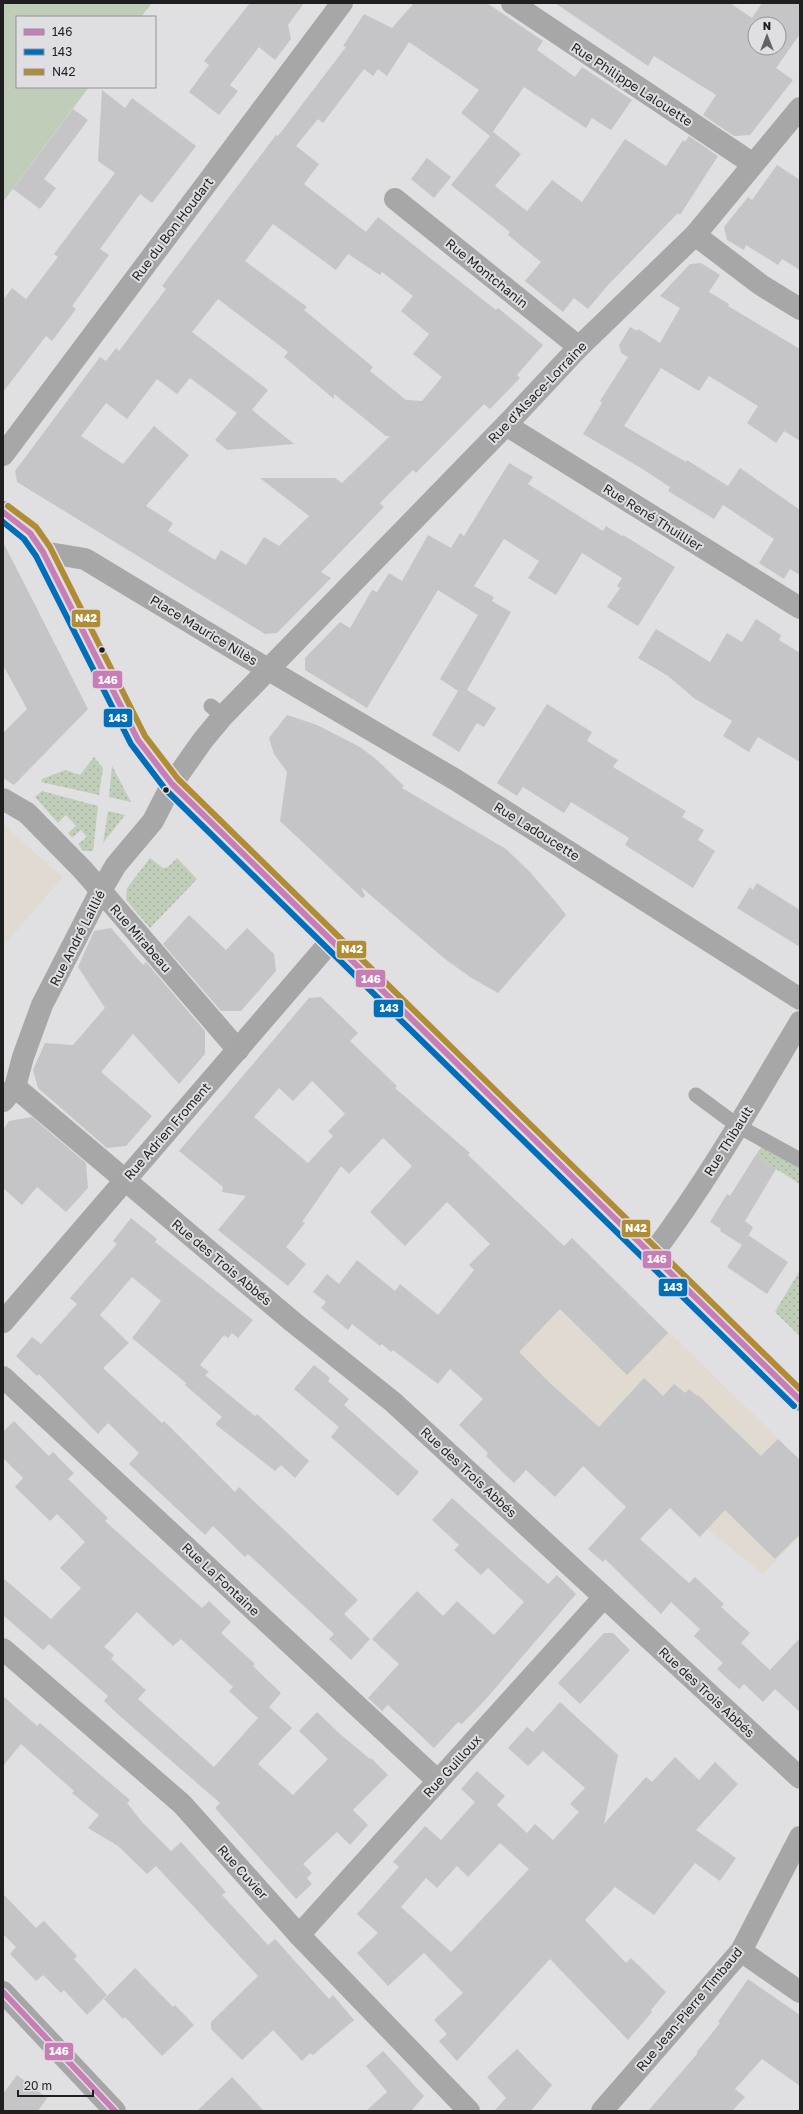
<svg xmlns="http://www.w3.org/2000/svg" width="803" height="2114" viewBox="0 0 803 2114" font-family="'Golos Text',sans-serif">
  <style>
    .education { fill: #e0dad0 }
    .grass { fill: url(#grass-dots) }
    .garden { fill: #c0ceb9 }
    .building { fill: #c5c5c7; fill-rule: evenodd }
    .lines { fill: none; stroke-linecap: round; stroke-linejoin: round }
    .lane { stroke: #a8a7a8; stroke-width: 15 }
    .street { stroke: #a8a7a8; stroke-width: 22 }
    .secondary { stroke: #a7a6a7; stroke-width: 22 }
    .primary { stroke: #a09fa1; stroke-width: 22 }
    .bus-1-casing { stroke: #dfdfe3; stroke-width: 9 }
    .bus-2-casing { stroke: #dfdfe3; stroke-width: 9 }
    .bus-3-casing { stroke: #dfdfe3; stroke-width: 9 }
    .bus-1 { stroke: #c97db6; stroke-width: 6 }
    .bus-2 { stroke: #006eb8; stroke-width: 6 }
    .bus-3 { stroke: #b08c34; stroke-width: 6 }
    .bus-dot { fill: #1f1f20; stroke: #dfdfe3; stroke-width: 1.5 }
    .labels { text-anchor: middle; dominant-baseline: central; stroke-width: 4; stroke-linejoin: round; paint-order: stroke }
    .street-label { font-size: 13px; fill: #1f1f20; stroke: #dfdfe3 }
    .line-badge { stroke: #dfdfe3; stroke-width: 1.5 }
    .badge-label { font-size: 11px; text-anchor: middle; font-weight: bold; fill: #fff }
  </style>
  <defs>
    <pattern id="grass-dots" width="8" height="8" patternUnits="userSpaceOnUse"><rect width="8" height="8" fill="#c0ceb9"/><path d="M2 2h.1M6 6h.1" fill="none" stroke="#a5b09f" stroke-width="1.8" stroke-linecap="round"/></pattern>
  </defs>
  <rect width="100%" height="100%" fill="#e0e0e2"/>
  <g class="education">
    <polygon points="3,822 11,832 63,877 3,946"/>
    <polygon points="572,1238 800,1460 800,1536 763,1574 707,1529 492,1328"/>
  </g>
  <g class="grass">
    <polygon points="94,757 103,768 99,795 41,782 42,779 65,770 80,775"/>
    <polygon points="112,766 131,802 109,797"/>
    <polygon points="42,791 98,806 93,851 83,851 78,844 87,837 81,830 72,838 68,833 76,826 66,815 58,823 35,797"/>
    <polygon points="108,811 125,815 103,843"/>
    <polygon points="150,858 163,868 168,867 177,858 197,879 150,928 126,900 127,888"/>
    <polygon points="762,1146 800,1167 800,1184 755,1156"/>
    <polygon points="800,1270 800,1336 775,1312"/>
  </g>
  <polygon class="garden" points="3,3 152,3 141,17 17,17 17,87 89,87 3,202"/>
  <g class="building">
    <polygon points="250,3 304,3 288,25 291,39 275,60 259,47 230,85 238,91 219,115 189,92 209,65 204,61"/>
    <path d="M414,3H487L543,41L537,50L575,77L582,67L632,100L611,130L592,118L586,128L524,87L490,136L493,132L521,154L495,186L527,211L552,180L582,202L625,139L666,166L683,140L685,142L689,136L718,156L680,215L678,213L608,285L588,309L574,298L563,312L525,281L541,262L508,235L510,232L451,185L490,136L461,113L479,90L409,42L387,76L378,69L373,76L364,69L323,123L318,119L296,146L319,164L304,184L366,232L378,217L496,310L498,308L543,345L517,375L520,378L490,409L484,404L416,473L413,470L380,503L384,507L321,572L331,578L277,633L265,634L17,482L15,471L100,357L106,361L116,348L119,351L166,289L162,286L276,135L278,136L346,47L343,46L364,14L392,28ZM273,224L336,270L348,254L380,275L382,272L413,296L401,311L429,334L413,354L442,377L422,401L406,400L370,371L373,367L304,310L307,307L245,261ZM218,299L288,352L284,357L334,399V394L386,436H390L342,483L335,478H260L309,516L279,546L264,537L246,565L221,550L215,560L168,531L173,523L146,506L189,455L154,426L123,464L81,436L106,403L127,419L157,379L177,394L190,378L237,413L215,440L227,450L294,444L252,410L268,390L192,332Z"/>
    <path d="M555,3H730L752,18L762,3H800V34L776,68L793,80L750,135L734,136L703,115L716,95L654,56L648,66ZM755,24H779V48H755Z"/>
    <polygon points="102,90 125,108 132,98 196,146 152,203 140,194 100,249 109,255 72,306 76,309 52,341 46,336 3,392 3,300 12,288 26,299 58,257 54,254 115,173 98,161"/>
    <polygon points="73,109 88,120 44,179 56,188 40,209 13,189"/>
    <polygon points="427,158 451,177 434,198 411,179"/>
    <polygon points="777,165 800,180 800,270 782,259 778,265 746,245 744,250 727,240 724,227 748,197 752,200"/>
    <polygon points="701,263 720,275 709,292 729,304 728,306 800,349 800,441 784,431 776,443 747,423 758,406 709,376 699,391 661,368 624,426 686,462 687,460 728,486 740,468 800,510 800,575 790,569 784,579 759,563 774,539 723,505 714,519 668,491 670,487 641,468 583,434 602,403 600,401 628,357 621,353 619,345 630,327 637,331 638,329 660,343 680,308 660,296 690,264"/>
    <polygon points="509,463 533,477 528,484 603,531 606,526 622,536 623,535 675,567 638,626 607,607 620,588 617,586 622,578 582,553 556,595 528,578 539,561 504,539 474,586 494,597 492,601 511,612 467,690 496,708 484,727 477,723 459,752 432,735 458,691 440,679 478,615 438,590 367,708 305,670 305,658 340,622 350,628 372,590 377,592 389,573 402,581 428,535 451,548 460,533 464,536"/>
    <polygon points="3,542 88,709 14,785 3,778 3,733 27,709 3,665"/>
    <polygon points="756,619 781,635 779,640 800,653 800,762 758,737 749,752 723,736 732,721 694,698 668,676 638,658 656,629 710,662 727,633 742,642"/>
    <polygon points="547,704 592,732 587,741 618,760 613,767 686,811 682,817 704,830 698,840 715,851 693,888 625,845 629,838 571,802 564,813 523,787 517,796 497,783"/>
    <polygon points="287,715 317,725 360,747 377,760 404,786 402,788 506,849 529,871 556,902 566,915 498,993 470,977 445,959 361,887 365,896 362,898 280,821 287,772 274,754 269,738"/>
    <polygon points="757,883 800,910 800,947 737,908 750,887 753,890"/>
    <polygon points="189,915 226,950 247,928 274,954 276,971 241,1011 221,1011 163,944"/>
    <polygon points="111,928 143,965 146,962 205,1031 205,1054 179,1084 133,1034 101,1072 152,1116 126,1146 107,1148 38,1088 33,1070 45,1043 73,1045 105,1008 78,967 94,931"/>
    <path d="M321,997L358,1033L350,1041L397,1086L395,1088L470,1153L468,1155L564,1246L572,1238L668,1333L627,1375L560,1309L519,1352L551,1384L599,1427L644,1378L663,1396L674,1384L685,1393L689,1389L697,1396L698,1395L761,1456L778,1439L800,1460V1534L775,1559L725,1510L700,1537L670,1508L640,1539L689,1583L695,1577L724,1604L721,1607L750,1633L741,1643L770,1670L800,1638V1712L775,1689L763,1702L744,1684L739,1689L717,1669L723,1663L694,1636L700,1629L671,1602L661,1614L605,1559L603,1562L588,1549L626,1507L583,1466L555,1497L526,1470L514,1483L486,1456L488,1453L459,1425L483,1399L450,1369L438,1384L393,1350L391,1352L382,1344L380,1346L352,1324L348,1330L321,1308L326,1302L313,1292L327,1274L339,1284L357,1260L395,1291L400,1284L438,1315L474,1270L469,1265L490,1244L447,1202L405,1246L370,1212L412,1166L383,1138L349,1174L341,1166L302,1222L305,1223L286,1247L306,1264L288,1286L218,1230L246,1196L222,1192L223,1187L179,1151L309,998ZM312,1081L345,1114L328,1131L333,1136L308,1163L254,1117L279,1088L293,1101Z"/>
    <polygon points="32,1117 86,1163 88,1188 66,1212 37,1187 22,1205 3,1188 3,1130 9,1121"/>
    <polygon points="755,1156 776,1169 745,1221 753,1227 747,1238 748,1235 788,1262 767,1294 727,1267 742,1245 720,1231 721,1229 710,1222 727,1194 730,1196"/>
    <polygon points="131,1218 157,1239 155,1242 253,1320 238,1338 232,1333 228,1338 224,1335 200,1365 209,1372 205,1375 255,1416 257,1414 309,1461 295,1478 281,1465 275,1471 215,1424 222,1417 185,1385 186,1383 132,1338 161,1301 132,1277 100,1315 129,1343 103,1368 162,1423 164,1421 235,1492 239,1487 358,1600 344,1614 370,1639 351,1660 329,1639 334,1634 248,1554 245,1557 213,1526 205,1535 129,1464 139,1453 108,1423 98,1434 39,1374 37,1376 16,1356 32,1337 41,1344 77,1304 70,1298 117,1244 113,1241"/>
    <polygon points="314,1365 330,1378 328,1381 349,1399 344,1405 419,1472 398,1496 331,1437 339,1427 294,1389"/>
    <path d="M14,1421L49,1456L53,1452L74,1473L68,1479L108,1518L105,1521L202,1608L209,1601L231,1622L221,1633L255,1664L253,1666L281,1693L269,1707L292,1728L258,1764L293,1795L328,1759L299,1731L317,1712L340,1734L370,1759L371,1758L388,1775L353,1810L368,1825L350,1845L337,1832L303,1864L312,1873L307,1878L312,1884L296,1899L215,1808L220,1803L122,1718L104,1701L108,1696L49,1644L43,1650L3,1615V1578L51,1619L81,1588L60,1568L85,1542L57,1514L50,1521L15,1487L23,1478L3,1458V1432ZM137,1612L173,1646L181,1639L233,1687L229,1691L258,1718L214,1767L138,1699L146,1690L111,1659L114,1655L104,1647Z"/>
    <polygon points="452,1498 548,1584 557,1575 576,1594 486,1699 462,1724 458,1722 434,1748 388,1705 382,1711 368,1698 399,1664 372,1639 417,1591 443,1616 457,1601 494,1635 524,1602 488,1568 481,1575 454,1550 459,1545 432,1520"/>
    <polygon points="604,1633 613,1633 630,1650 580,1704 558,1683"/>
    <polygon points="3,1696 37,1726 40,1723 130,1800 127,1803 142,1822 171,1851 181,1842 226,1892 222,1895 268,1945 275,1939 329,1999 333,1995 354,2020 313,2055 310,2053 302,2061 273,2030 242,2060 211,2029 211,2022 258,1976 156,1866 147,1874 118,1846 88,1828 99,1815 72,1793 74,1791 21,1744 3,1766"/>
    <path d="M560,1702L618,1755L604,1824L646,1777L652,1782L675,1757L699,1780L715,1762L738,1784L696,1830L736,1858L720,1881L695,1863L654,1915L615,1887L585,1920L626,1963L631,1958L666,1992L651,2010L652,2012L628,2040L550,1959L457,2061L439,2041L447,2034L434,2020L463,1993L424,1953L388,1986L357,1953L378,1933L357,1914L399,1867L393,1862L425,1826L441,1840L475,1802L461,1789L477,1771L505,1796L497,1805L527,1833L535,1824L553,1840L579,1812L570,1804L585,1788L543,1751L528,1766L508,1748L527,1727L533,1732ZM500,1843L529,1869L451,1952L401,1907L426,1878L437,1888L457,1866L468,1877Z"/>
    <polygon points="3,1894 36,1928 44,1921 77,1956 74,1959 107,1995 87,2015 64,1990 61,1993 43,1975 36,1981 10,1954 16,1947 3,1934"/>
    <polygon points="135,1968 173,2007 175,2005 194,2025 162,2056 125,2017 123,2019 104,1999"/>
    <polygon points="748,1979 800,2015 800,2086 762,2059 735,2089 745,2097 732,2111 648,2111 697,2054 697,2052 720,2023 718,2022"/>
    <polygon points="517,2049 552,2085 531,2111 494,2111 506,2098 487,2077"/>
    <polygon points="383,2051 424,2096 411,2111 366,2111 387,2092 366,2066"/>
    <polygon points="17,2075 47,2098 38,2111 3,2111 3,2094"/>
    <polygon points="232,2077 264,2111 197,2111"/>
  </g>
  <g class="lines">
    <g class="lane">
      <polyline points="211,706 223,716"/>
      <polyline points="696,1095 738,1126 800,1160"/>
    </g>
    <g class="street">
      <polyline points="512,3 753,164"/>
      <polyline points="395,199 579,347"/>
      <polyline points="695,235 761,285 800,309"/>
      <polyline points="506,425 800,608"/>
      <polyline points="3,455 342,3"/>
      <polyline points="43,552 85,559 269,670 456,780 800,999"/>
      <polyline points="3,799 27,813 83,870 238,1050"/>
      <polyline points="15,1087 293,1322 393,1402 800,1778"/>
      <polyline points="3,1101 15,1087 23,1057 42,1005 100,892 116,865 153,821 172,784 203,740 223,716 506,425 579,347 695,235 800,108"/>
      <path d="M651,1256C707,1182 753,1101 800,1022"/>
      <polyline points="3,1377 438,1781"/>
      <polyline points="3,1649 182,1804 299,1935 469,2111"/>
      <polyline points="299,1935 604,1597"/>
      <polyline points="741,1951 800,1992"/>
    </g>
    <g class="secondary">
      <polyline points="3,1322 331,941"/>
      <polyline points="3,1992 115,2111"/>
      <polyline points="602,2111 741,1951 800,1837"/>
    </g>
    <polyline class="primary" points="3,512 30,533 43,552 138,740 172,784 800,1400"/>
    <g class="bus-1-casing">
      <g id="bus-1">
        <polyline points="3,512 30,533 43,552 138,740 172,784 800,1400"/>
        <polyline points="3,1992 115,2111"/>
      </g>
    </g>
    <g class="bus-2-casing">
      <polyline id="bus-2" points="3,522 24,539 36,556 131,744 166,790 794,1406"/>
    </g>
    <g class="bus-3-casing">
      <polyline id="bus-3" points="8,506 36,527 50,547 145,736 178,779 800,1389"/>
    </g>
    <use href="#bus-1" class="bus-1"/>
    <use href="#bus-2" class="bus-2"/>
    <use href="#bus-3" class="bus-3"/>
  </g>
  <g class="bus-dot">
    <circle cx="102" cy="650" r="3.5"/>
    <circle cx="166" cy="790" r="3.5"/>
  </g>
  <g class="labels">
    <g class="street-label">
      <text transform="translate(632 84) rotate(33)">Rue Philippe Lalouette</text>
      <text transform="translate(172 229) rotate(-53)">Rue du Bon Houdart</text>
      <text transform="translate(487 273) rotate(39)">Rue Montchanin</text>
      <text transform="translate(537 392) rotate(-46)">Rue d'Alsace-Lorraine</text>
      <text transform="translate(653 517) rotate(32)">Rue René Thuillier</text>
      <text transform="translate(204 630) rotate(31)">Place Maurice Nilès</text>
      <text transform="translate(537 831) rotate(32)">Rue Ladoucette</text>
      <text transform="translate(77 938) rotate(-63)">Rue André Laillié</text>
      <text transform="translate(141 938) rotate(49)">Rue Mirabeau</text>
      <text transform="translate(167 1131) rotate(-49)">Rue Adrien Froment</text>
      <text transform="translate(728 1141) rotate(-58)">Rue Thibault</text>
      <text transform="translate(222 1262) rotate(40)">Rue des Trois Abbés</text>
      <text transform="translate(469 1472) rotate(43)">Rue des Trois Abbés</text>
      <text transform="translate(221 1579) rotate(43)">Rue La Fontaine</text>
      <text transform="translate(707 1692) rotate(43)">Rue des Trois Abbés</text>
      <text transform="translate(452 1766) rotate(-48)">Rue Guilloux</text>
      <text transform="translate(243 1872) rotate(48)">Rue Cuvier</text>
      <text transform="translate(689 2009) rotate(-50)">Rue Jean-Pierre Timbaud</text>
    </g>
  </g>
  <g class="line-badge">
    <rect x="71" y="609" width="30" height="19" rx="4" fill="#b08c34"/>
    <rect x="92" y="670" width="31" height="19" rx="4" fill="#c97db6"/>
    <rect x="103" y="708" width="30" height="20" rx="4" fill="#006eb8"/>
    <rect x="336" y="940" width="31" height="19" rx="4" fill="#b08c34"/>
    <rect x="355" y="969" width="31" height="19" rx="4" fill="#c97db6"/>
    <rect x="373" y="999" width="31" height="19" rx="4" fill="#006eb8"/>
    <rect x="621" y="1219" width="30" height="19" rx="4" fill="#b08c34"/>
    <rect x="642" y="1250" width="30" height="19" rx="4" fill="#c97db6"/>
    <rect x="658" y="1278" width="30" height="19" rx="4" fill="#006eb8"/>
    <rect x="44" y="2042" width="30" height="19" rx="4" fill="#c97db6"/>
  </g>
  <g class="badge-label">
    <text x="86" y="622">N42</text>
    <text x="108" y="684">146</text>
    <text x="118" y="722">143</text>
    <text x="352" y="953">N42</text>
    <text x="371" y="983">146</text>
    <text x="389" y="1012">143</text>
    <text x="636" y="1232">N42</text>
    <text x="657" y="1263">146</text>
    <text x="673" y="1291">143</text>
    <text x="59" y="2055">146</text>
  </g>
  <rect width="803" height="2114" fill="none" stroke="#1f1f20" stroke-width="8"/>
  <rect x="16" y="16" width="140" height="72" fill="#dfdfe3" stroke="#929295"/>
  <rect x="24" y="29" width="20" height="6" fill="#c97db6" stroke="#929295"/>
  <text x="52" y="36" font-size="12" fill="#1f1f20">146</text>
  <rect x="24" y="49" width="20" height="6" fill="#006eb8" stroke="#929295"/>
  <text x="52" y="56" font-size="12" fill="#1f1f20">143</text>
  <rect x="24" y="69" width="20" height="6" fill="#b08c34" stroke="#929295"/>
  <text x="52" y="76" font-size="12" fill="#1f1f20">N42</text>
  <g transform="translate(767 36)"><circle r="19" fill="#dfdfe3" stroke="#929295"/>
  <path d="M0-3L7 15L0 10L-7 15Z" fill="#636364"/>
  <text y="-6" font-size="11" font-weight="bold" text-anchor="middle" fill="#1f1f20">N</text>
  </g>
  <path d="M18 2090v6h75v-6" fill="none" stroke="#1f1f20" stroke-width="2"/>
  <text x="24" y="2090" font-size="12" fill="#1f1f20" stroke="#dfdfe3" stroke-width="3" paint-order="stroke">20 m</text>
</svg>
